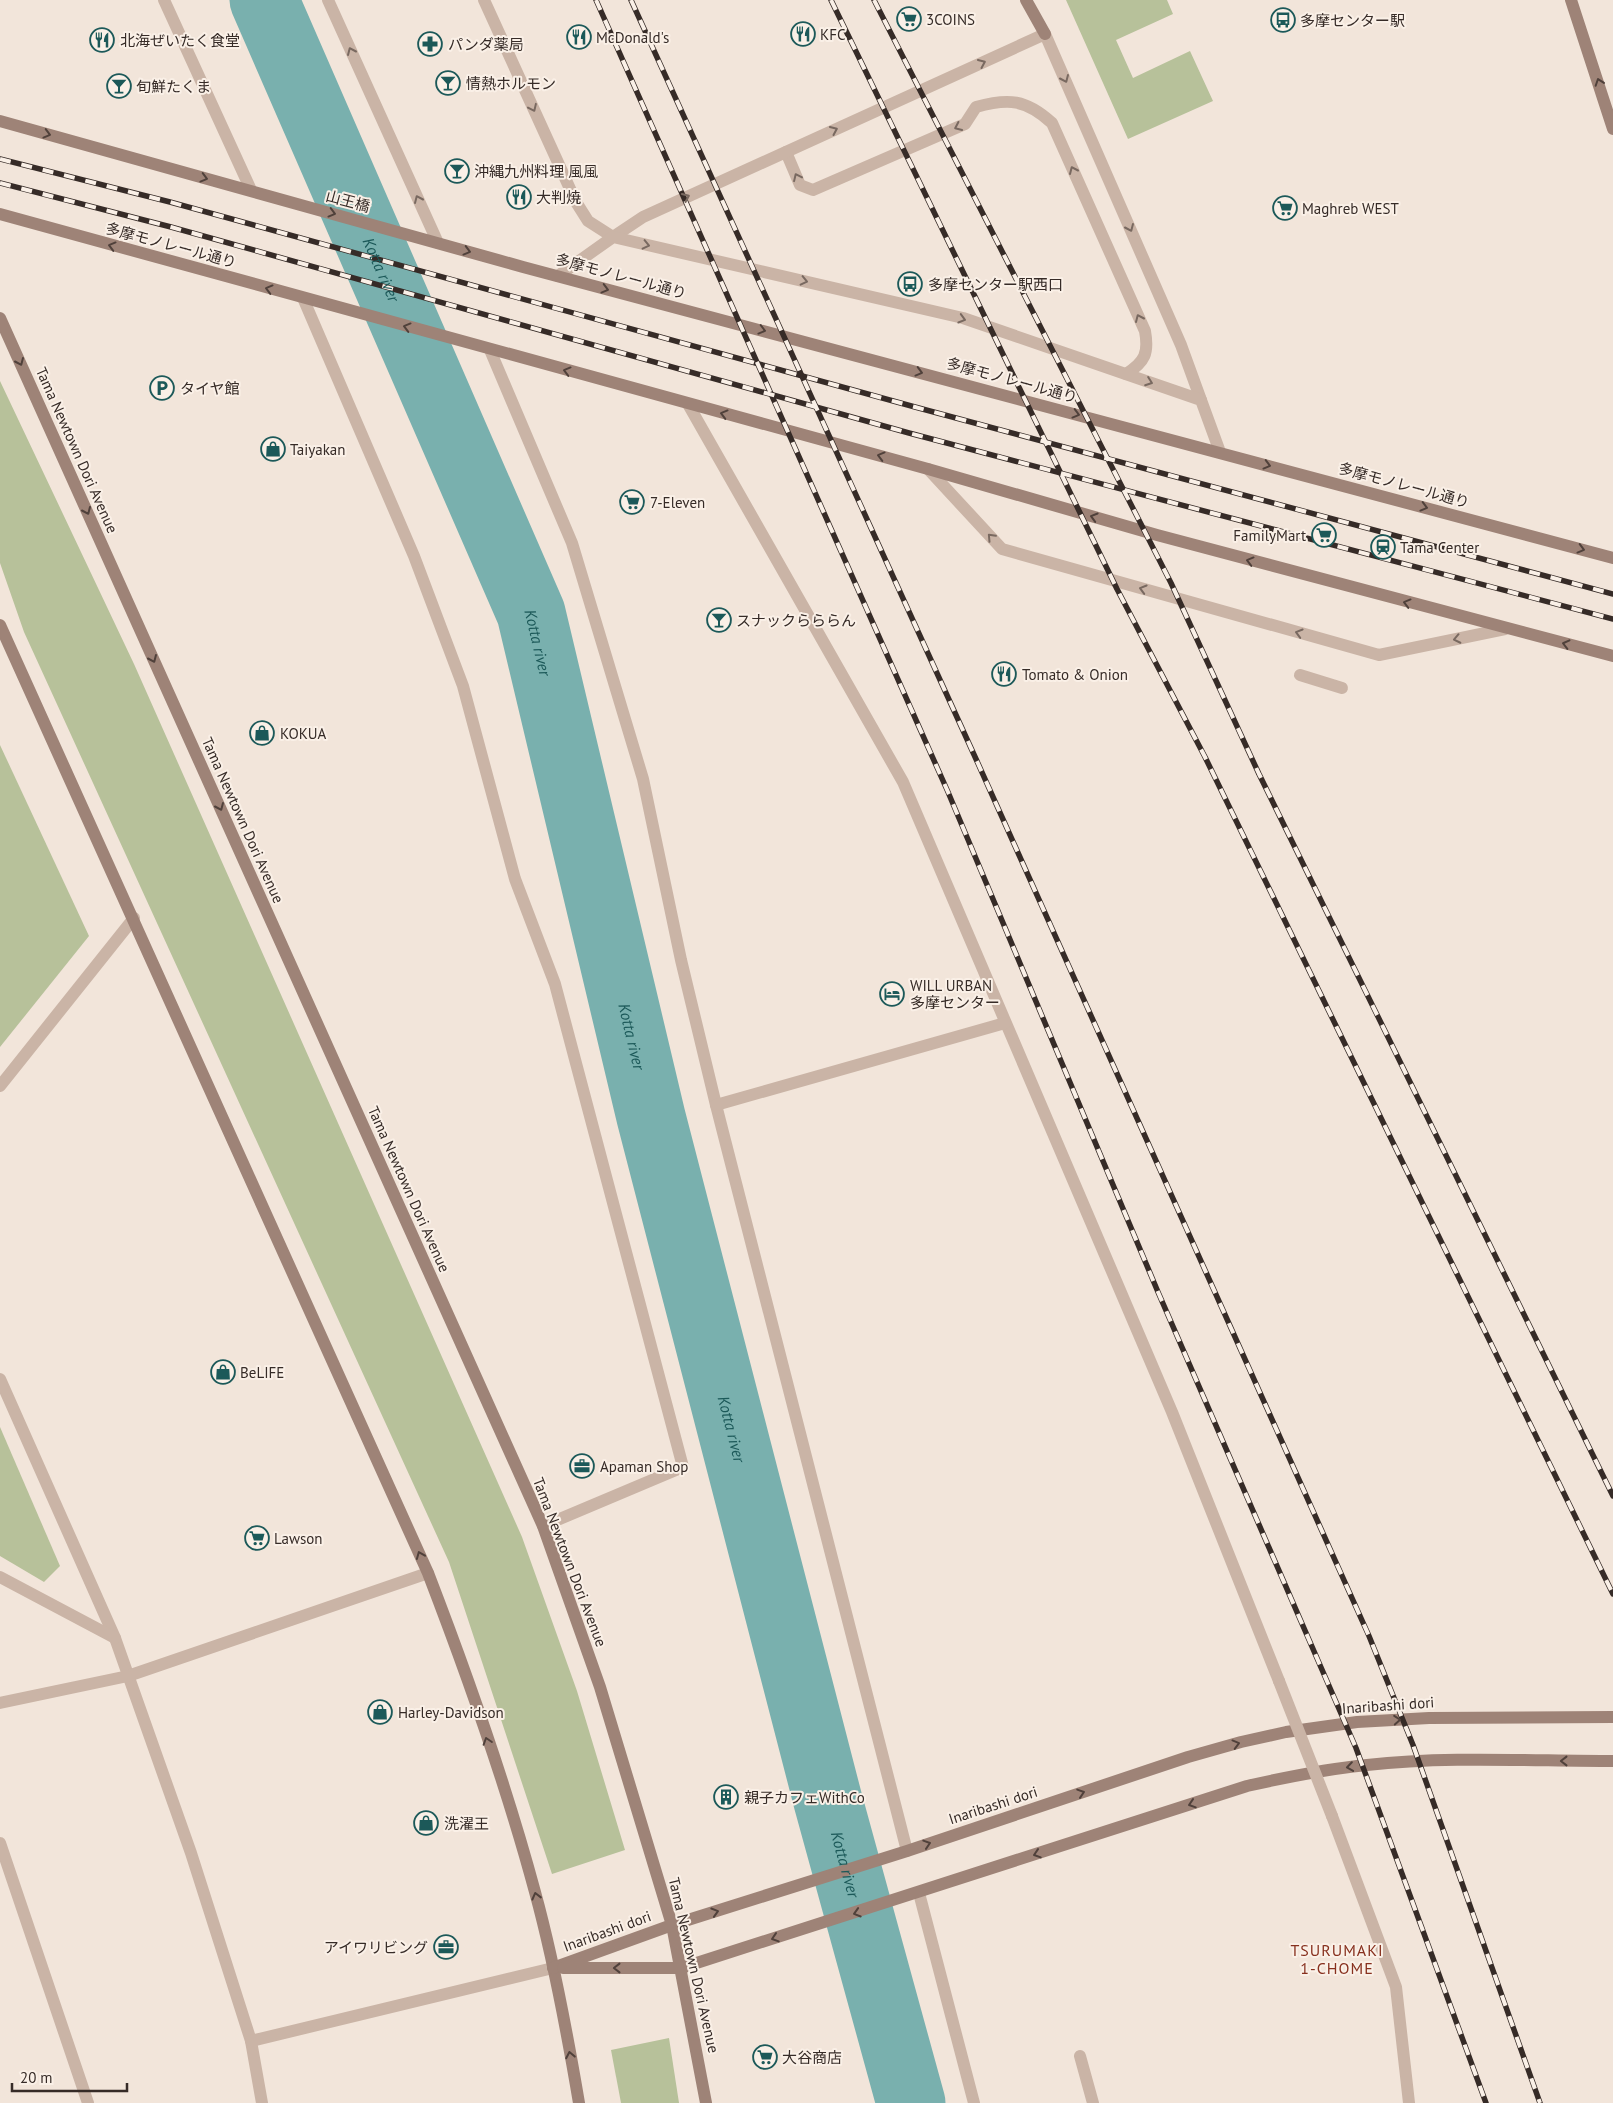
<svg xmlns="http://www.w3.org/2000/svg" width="1613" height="2103" viewBox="0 0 1613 2103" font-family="'PT Sans','Noto Sans JP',sans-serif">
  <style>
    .green { fill: #b7c19a }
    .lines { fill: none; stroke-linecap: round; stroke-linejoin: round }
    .river { stroke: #79b0ae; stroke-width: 69 }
    .lane { stroke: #cab4a6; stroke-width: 12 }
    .street { stroke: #cab4a6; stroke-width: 12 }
    .secondary { stroke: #9e8377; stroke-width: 12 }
    .rail-casing { stroke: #362b27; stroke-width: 5.5 }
    .rail { stroke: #faf0e7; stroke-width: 4; stroke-dasharray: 11; stroke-linecap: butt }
    .street-bridge { stroke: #cab4a6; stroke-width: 12 }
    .oneway { stroke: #796960 }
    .oneway2 { stroke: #50413b }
    .labels { text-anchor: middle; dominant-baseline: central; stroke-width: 4; stroke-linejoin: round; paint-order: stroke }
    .poi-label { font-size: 15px; fill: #362b27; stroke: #faf0e7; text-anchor: start }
    .street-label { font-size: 15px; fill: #362b27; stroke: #faf0e7 }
    .water-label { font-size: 16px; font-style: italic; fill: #1c5959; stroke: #faf0e7 }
    .neighbourhood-label { font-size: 16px; letter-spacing: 1px; fill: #87301e; stroke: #faf0e7 }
  </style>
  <rect width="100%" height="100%" fill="#f2e5da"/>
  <g class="green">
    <polygon points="1066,0 1167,0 1173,14 1116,40 1133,78 1190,51 1213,101 1128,139"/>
    <polygon points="0,381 134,664 522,1537 577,1691 625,1850 552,1874 449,1562 24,632 0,563"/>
    <polygon points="0,745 89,936 0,1047"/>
    <polygon points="0,1427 60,1566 44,1582 0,1556"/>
    <polygon points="669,2038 679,2103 621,2103 611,2050"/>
  </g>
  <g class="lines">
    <path class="river" id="s1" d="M264,0L531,613L651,1117L828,1801L911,2103"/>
    <g class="lane">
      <path d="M786,152L800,185L813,190L965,124L976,107C1008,98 1026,99 1052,123L1145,331C1149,353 1145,362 1126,374"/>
      <polyline points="928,469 1002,549 1379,655 1505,629"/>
    </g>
    <g class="street">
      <polyline points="164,0 251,190"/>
      <polyline points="328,0 438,243"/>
      <polyline points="484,0 576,202 588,221 613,237 643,217 1045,34 1181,345 1201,400"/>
      <polyline points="558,276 613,237 963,318 1201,400 1220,452"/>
      <polyline points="303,298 414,556 463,686 515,879 555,984 683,1467 543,1526"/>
      <polyline points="490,350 572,543 643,779 681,960 716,1105 907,1851"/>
      <polyline points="688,404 903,782 1172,1412 1279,1681"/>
      <polyline points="1300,675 1342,688"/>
      <polyline points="0,1086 134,918"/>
      <polyline points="716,1105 1005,1023"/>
      <polyline points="0,1379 115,1638 191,1853 251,2041 262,2103"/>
      <polyline points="0,1577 115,1638"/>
      <polyline points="0,1703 128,1676 428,1573"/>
      <polyline points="1332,1816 1396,1987 1409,2103"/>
      <polyline points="0,1843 88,2103"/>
      <polyline points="919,1893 974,2103"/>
      <polyline points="251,2041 553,1968"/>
      <polyline points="1080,2056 1093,2103"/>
    </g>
    <g class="secondary">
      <polyline points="1026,0 1045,34"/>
      <polyline points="1571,0 1613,129"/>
      <polyline points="0,121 523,267 1613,558"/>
      <polyline points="0,214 928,469 1157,535 1613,656"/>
      <polyline points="0,318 543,1526 600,1687 672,1925 706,2103"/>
      <path d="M0,625L428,1573C468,1677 506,1784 535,1892C554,1961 567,2032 579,2103"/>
      <polyline points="553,1968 672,1925 907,1851 1188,1757 1241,1742 1286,1732 1357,1722 1429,1718 1613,1717"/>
      <path d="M563,1968H681L1247,1786C1287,1777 1326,1769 1367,1765C1448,1756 1531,1761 1613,1761"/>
    </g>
    <g class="rail-casing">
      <g id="rail">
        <polyline points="596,0 948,792 1158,1292 1356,1748 1486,2103"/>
        <polyline points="631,0 976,759 1369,1636 1413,1745 1540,2103"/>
        <polyline points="831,0 1117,589 1205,757 1613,1594"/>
        <polyline points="874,0 1171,583 1259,774 1613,1496"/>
        <polyline points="0,159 170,202 915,407 1613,594"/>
        <polyline points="0,183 171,227 909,433 1613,619"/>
      </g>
    </g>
    <use href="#rail" class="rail"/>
    <polyline class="street-bridge" points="1279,1681 1332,1816"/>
  </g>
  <defs><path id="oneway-chevron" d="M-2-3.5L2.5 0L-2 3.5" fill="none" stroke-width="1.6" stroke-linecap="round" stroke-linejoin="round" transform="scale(1.25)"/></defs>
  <g class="oneway">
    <use href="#oneway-chevron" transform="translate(351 51) rotate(-114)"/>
    <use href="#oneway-chevron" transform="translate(982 63) rotate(-24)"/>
    <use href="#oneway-chevron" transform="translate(1065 79) rotate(66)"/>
    <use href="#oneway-chevron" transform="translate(533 108) rotate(65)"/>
    <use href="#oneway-chevron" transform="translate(958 127) rotate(155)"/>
    <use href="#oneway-chevron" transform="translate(834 130) rotate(-24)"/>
    <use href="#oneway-chevron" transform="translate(1073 170) rotate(-114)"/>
    <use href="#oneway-chevron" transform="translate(797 177) rotate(-115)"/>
    <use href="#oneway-chevron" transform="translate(686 197) rotate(-24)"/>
    <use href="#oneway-chevron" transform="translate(418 199) rotate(-114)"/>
    <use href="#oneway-chevron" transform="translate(1130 228) rotate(66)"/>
    <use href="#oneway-chevron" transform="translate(646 245) rotate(13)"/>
    <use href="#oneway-chevron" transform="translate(804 281) rotate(13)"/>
    <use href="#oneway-chevron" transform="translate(1139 318) rotate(-114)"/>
    <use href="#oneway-chevron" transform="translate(962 319) rotate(16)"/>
    <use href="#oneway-chevron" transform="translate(1149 382) rotate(20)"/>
    <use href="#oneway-chevron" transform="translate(991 537) rotate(-133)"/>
    <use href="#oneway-chevron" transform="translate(1143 589) rotate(-164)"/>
    <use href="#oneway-chevron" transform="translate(1299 633) rotate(-164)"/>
    <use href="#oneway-chevron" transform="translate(1457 639) rotate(168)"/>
  </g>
  <g class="oneway2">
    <use href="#oneway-chevron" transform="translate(1599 82) rotate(-109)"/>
    <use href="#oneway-chevron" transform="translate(47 134) rotate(15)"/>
    <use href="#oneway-chevron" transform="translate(204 178) rotate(15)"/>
    <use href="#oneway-chevron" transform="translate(332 213) rotate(15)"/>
    <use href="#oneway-chevron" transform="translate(112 246) rotate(-165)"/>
    <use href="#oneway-chevron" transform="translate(467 251) rotate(15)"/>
    <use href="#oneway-chevron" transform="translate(269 289) rotate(-165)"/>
    <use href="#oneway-chevron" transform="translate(605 289) rotate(15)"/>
    <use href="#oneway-chevron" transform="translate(407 327) rotate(-165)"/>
    <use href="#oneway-chevron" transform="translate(762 330) rotate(15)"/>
    <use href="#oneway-chevron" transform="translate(20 362) rotate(66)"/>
    <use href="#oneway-chevron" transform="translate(567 371) rotate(-165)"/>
    <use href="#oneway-chevron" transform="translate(919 372) rotate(15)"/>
    <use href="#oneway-chevron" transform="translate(724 414) rotate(-165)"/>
    <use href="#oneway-chevron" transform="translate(1076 414) rotate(15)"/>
    <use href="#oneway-chevron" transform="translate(881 456) rotate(-165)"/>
    <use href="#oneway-chevron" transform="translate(1267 465) rotate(15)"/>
    <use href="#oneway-chevron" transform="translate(1424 507) rotate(15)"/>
    <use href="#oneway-chevron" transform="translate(87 511) rotate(66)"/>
    <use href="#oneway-chevron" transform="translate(1094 517) rotate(-164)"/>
    <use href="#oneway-chevron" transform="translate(1581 549) rotate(15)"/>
    <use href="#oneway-chevron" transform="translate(1250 561) rotate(-165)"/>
    <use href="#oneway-chevron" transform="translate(1407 603) rotate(-165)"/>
    <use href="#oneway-chevron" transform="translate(1566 644) rotate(-166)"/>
    <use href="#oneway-chevron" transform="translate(153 659) rotate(66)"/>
    <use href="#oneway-chevron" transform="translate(220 807) rotate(66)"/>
    <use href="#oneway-chevron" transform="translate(420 1555) rotate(-112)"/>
    <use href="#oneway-chevron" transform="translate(1397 1720) rotate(-4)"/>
    <use href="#oneway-chevron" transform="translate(487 1741) rotate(-108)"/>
    <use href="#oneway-chevron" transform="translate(1236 1744) rotate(-15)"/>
    <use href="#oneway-chevron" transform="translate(1564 1761) rotate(180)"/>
    <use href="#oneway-chevron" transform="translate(1350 1767) rotate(172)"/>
    <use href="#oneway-chevron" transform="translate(1081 1793) rotate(-18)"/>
    <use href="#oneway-chevron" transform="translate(1192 1804) rotate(162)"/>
    <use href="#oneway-chevron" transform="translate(927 1844) rotate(-18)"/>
    <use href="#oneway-chevron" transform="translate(1037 1854) rotate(162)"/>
    <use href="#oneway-chevron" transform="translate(536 1896) rotate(-104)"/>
    <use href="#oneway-chevron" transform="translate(715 1912) rotate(-17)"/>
    <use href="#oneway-chevron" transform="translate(857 1913) rotate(163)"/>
    <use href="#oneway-chevron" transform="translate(775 1938) rotate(162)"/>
    <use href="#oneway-chevron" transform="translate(617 1968) rotate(180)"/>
    <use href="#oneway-chevron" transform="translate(570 2055) rotate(-101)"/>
  </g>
  <defs>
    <g id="supermarket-ring" transform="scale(1.25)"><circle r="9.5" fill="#faf0e7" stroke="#1c5959" stroke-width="1.5"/><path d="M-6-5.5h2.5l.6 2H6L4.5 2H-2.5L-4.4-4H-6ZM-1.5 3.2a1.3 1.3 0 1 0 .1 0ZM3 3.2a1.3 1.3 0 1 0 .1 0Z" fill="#1c5959"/></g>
    <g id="bus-ring" transform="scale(1.25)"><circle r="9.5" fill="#faf0e7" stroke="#1c5959" stroke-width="1.5"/><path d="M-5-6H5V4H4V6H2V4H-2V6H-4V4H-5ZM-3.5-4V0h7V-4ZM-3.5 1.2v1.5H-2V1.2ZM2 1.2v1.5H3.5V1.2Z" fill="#1c5959"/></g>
    <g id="restaurant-ring" transform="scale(1.25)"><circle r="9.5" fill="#faf0e7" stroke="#1c5959" stroke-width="1.5"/><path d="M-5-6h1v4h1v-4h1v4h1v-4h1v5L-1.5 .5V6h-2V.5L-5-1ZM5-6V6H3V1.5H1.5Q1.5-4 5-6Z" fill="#1c5959"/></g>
    <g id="pharmacy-ring" transform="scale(1.25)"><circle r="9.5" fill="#faf0e7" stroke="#1c5959" stroke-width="1.5"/><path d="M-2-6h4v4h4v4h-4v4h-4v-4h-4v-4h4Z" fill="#1c5959"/></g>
    <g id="bar-ring" transform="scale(1.25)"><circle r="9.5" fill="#faf0e7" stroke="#1c5959" stroke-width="1.5"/><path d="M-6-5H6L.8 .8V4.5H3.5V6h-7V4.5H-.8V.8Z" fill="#1c5959"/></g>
    <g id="parking-ring" transform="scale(1.25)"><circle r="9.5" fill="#faf0e7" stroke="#1c5959" stroke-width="1.5"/><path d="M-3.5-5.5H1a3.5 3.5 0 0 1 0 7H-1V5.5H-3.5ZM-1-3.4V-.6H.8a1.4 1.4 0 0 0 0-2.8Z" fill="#1c5959"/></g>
    <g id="shop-ring" transform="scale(1.25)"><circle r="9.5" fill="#faf0e7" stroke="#1c5959" stroke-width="1.5"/><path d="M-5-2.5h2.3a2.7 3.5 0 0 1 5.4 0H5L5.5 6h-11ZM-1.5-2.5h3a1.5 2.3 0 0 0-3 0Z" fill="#1c5959"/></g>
    <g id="station-ring" transform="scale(1.25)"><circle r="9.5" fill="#faf0e7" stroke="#1c5959" stroke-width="1.5"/><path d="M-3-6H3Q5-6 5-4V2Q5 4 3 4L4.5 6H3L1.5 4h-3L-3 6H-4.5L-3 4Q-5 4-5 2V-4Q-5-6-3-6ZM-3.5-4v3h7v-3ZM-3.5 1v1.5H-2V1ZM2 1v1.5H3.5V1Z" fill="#1c5959"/></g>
    <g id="hotel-ring" transform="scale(1.25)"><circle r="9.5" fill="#faf0e7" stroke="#1c5959" stroke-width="1.5"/><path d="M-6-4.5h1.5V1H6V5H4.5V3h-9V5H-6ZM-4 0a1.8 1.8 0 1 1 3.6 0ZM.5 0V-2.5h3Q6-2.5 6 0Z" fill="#1c5959"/></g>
    <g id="office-ring" transform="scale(1.25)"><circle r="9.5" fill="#faf0e7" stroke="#1c5959" stroke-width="1.5"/><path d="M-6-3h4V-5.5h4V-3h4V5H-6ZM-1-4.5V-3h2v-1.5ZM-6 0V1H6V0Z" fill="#1c5959"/></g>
    <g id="building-ring" transform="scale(1.25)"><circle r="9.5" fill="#faf0e7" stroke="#1c5959" stroke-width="1.5"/><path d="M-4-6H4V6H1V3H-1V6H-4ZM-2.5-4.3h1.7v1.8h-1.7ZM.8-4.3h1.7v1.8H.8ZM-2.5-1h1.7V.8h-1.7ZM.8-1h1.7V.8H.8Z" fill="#1c5959"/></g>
  </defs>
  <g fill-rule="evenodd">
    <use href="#supermarket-ring" x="909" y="19"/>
    <use href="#bus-ring" x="1283" y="20"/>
    <use href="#restaurant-ring" x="803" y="34"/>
    <use href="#restaurant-ring" x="579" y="37"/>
    <use href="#restaurant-ring" x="102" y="40"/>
    <use href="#pharmacy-ring" x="430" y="44"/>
    <use href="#bar-ring" x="448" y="83"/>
    <use href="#bar-ring" x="119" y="86"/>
    <use href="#bar-ring" x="457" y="171"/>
    <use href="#restaurant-ring" x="519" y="197"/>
    <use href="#supermarket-ring" x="1285" y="208"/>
    <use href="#bus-ring" x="910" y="284"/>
    <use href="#parking-ring" x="162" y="388"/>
    <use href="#shop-ring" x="273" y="449"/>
    <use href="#supermarket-ring" x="632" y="502"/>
    <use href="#supermarket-ring" x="1324" y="535"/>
    <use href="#station-ring" x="1383" y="547"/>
    <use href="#bar-ring" x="719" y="620"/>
    <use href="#restaurant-ring" x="1004" y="674"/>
    <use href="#shop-ring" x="262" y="733"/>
    <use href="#hotel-ring" x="892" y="994"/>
    <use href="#shop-ring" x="223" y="1372"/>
    <use href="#office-ring" x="582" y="1466"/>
    <use href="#supermarket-ring" x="257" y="1538"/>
    <use href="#shop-ring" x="380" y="1712"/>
    <use href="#building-ring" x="726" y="1797"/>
    <use href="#shop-ring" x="426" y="1823"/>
    <use href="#office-ring" x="446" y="1947"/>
    <use href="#supermarket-ring" x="765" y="2057"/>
  </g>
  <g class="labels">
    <g class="poi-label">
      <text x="926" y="19">3COINS</text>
      <text x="1300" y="20">多摩センター駅</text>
      <text x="820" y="34">KFC</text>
      <text x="596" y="37">McDonald's</text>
      <text x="120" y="40">北海ぜいたく食堂</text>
      <text x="448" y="44">パンダ薬局</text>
      <text x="466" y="83">情熱ホルモン</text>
      <text x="136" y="86">旬鮮たくま</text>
      <text x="474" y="171">沖縄九州料理 風風</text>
      <text x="536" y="197">大判焼</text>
      <text x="1302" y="208">Maghreb WEST</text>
      <text x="928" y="284">多摩センター駅西口</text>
      <text x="180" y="388">タイヤ館</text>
      <text x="290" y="449">Taiyakan</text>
      <text x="650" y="502">7-Eleven</text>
      <text x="1306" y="535" text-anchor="end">FamilyMart</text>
      <text x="1400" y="547">Tama Center</text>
      <text x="736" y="620">スナックらららん</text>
      <text x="1022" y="674">Tomato &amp; Onion</text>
      <text x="280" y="733">KOKUA</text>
      <text x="910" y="985">WILL URBAN<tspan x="910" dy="17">多摩センター</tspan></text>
      <text x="240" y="1372">BeLIFE</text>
      <text x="600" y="1466">Apaman Shop</text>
      <text x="274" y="1538">Lawson</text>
      <text x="398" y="1712">Harley-Davidson</text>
      <text x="744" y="1797">親子カフェWithCo</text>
      <text x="444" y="1823">洗濯王</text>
      <text x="428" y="1947" text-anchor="end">アイワリビング</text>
      <text x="782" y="2057">大谷商店</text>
    </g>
    <g class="street-label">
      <text transform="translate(348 201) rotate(15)">山王橋</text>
      <text transform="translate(171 245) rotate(15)">多摩モノレール通り</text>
      <text transform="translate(621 276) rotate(15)">多摩モノレール通り</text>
      <text transform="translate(1012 380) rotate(15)">多摩モノレール通り</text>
      <text transform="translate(77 450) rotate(66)">Tama Newtown Dori Avenue</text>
      <text transform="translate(1404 485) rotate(15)">多摩モノレール通り</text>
      <text transform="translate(243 820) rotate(66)">Tama Newtown Dori Avenue</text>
      <text transform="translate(409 1189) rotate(66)">Tama Newtown Dori Avenue</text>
      <text transform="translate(570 1562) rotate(69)">Tama Newtown Dori Avenue</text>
      <text transform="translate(1388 1705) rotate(-4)">Inaribashi dori</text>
      <text transform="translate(993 1805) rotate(-18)">Inaribashi dori</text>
      <text transform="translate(607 1931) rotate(-20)">Inaribashi dori</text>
      <text transform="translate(694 1965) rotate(77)">Tama Newtown Dori Avenue</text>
    </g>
    <g class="water-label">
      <text stroke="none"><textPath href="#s1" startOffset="294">Kotta river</textPath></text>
      <text stroke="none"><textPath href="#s1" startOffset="699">Kotta river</textPath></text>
      <text stroke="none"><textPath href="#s1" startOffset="1104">Kotta river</textPath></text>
      <text stroke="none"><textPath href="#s1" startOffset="1509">Kotta river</textPath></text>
      <text stroke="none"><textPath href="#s1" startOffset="1959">Kotta river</textPath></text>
    </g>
    <g class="neighbourhood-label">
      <text x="1337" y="1950">TSURUMAKI<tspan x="1337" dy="18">1-CHOME</tspan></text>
    </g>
  </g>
  <path d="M12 2083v8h115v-8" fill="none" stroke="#362b27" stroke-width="2.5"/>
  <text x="20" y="2083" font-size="15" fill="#362b27" stroke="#faf0e7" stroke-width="4" paint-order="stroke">20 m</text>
</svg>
